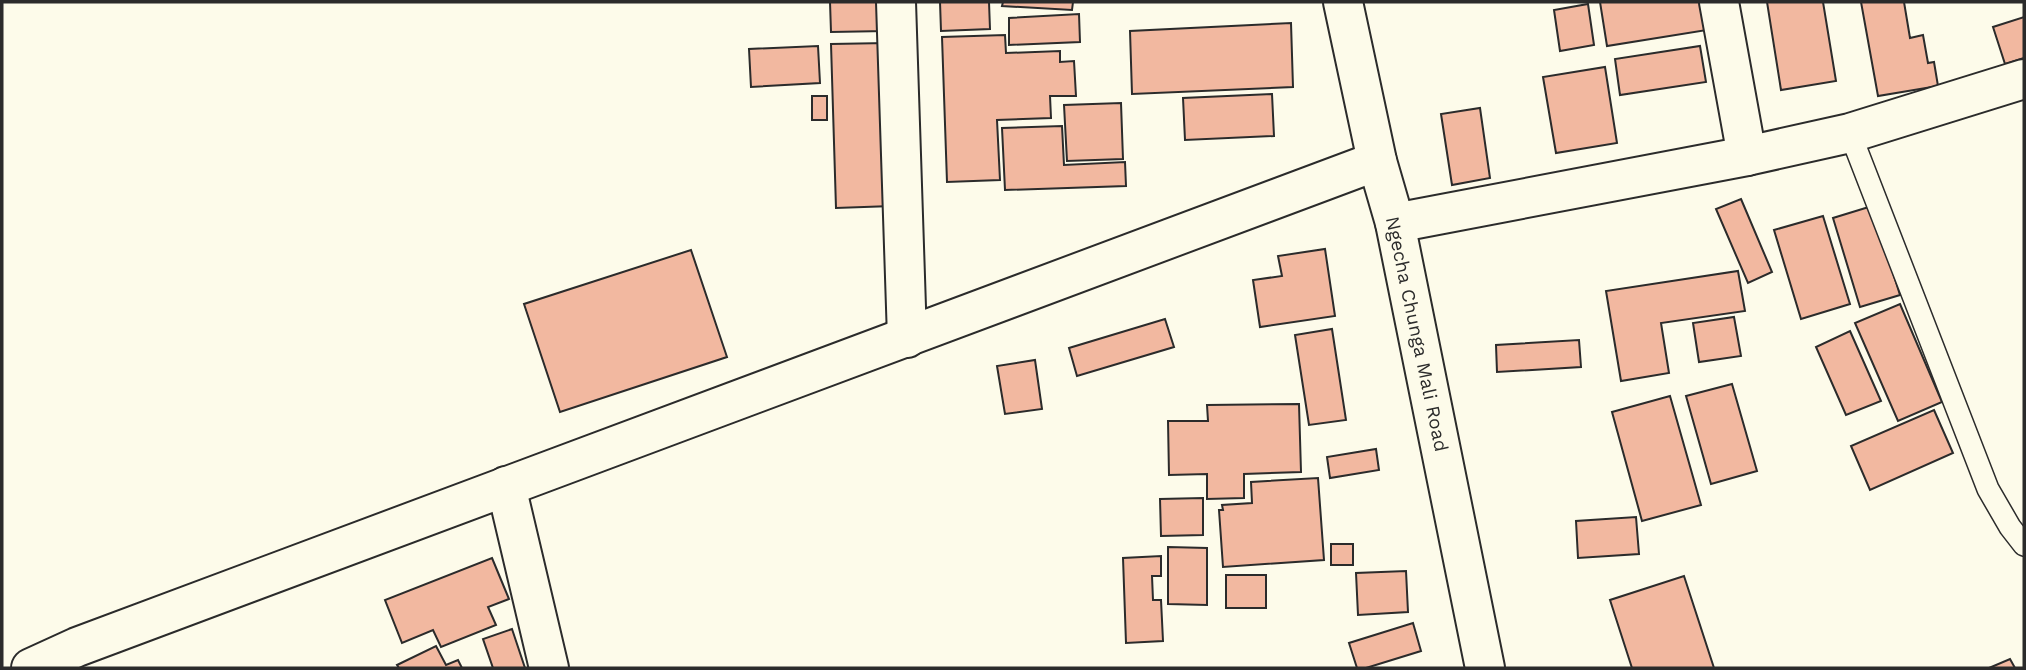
<svg xmlns="http://www.w3.org/2000/svg" width="2026" height="670" viewBox="0 0 2026 670" font-family="'Work Sans',sans-serif">
  <style>
    .building { fill: #f2b8a0; stroke: #2b2b2b; stroke-width: 2 }
    .lines { fill: none; stroke-linecap: round; stroke-linejoin: round }
    .lane-casing { stroke: #2b2b2b; stroke-width: 24 }
    .street-casing { stroke: #2b2b2b; stroke-width: 42 }
    .primary-casing { stroke: #2b2b2b; stroke-width: 42 }
    .lane { stroke: #fdfbea; stroke-width: 21 }
    .street { stroke: #fdfbea; stroke-width: 38 }
    .primary { stroke: #fdfbea; stroke-width: 38 }
    .labels { text-anchor: middle; dominant-baseline: central; stroke-width: 5; stroke-linejoin: round; paint-order: stroke }
    .street-label { font-size: 19px; fill: #2b2b2b; stroke: #fdfbea }
  </style>
  <rect width="100%" height="100%" fill="#fdfbea"/>
  <g class="building">
    <polygon points="830,2 885,2 886,31 831,32"/>
    <polygon points="940,2 989,2 990,29 941,31"/>
    <polygon points="1003,2 1073,2 1072,10 1002,6"/>
    <polygon points="1600,2 1703,2 1707,30 1607,46"/>
    <polygon points="1767,2 1823,2 1836,81 1781,90"/>
    <polygon points="1861,2 1904,2 1910,38 1923,35 1928,63 1934,62 1938,86 1878,96"/>
    <polygon points="1588,4 1594,45 1560,51 1554,10"/>
    <polygon points="1079,14 1080,42 1009,45 1009,18"/>
    <polygon points="2024,17 2024,58 2005,64 1993,27"/>
    <polygon points="1291,23 1293,87 1132,94 1130,31"/>
    <polygon points="1005,35 1006,53 1060,51 1060,62 1074,61 1076,96 1050,96 1051,118 997,120 1000,180 947,182 942,37"/>
    <polygon points="887,43 892,206 836,208 831,44"/>
    <polygon points="818,46 820,83 751,87 749,49"/>
    <polygon points="1700,46 1706,82 1620,95 1615,59"/>
    <polygon points="1605,67 1617,143 1556,153 1543,77"/>
    <polygon points="1272,94 1274,136 1185,140 1183,98"/>
    <rect x="812" y="96" width="15" height="24"/>
    <polygon points="1121,103 1123,159 1067,161 1064,105"/>
    <polygon points="1480,108 1490,178 1452,185 1441,114"/>
    <polygon points="1062,126 1064,165 1125,162 1126,186 1005,190 1002,128"/>
    <polygon points="1741,199 1772,272 1748,283 1716,209"/>
    <polygon points="1872,206 1900,295 1860,307 1833,218"/>
    <polygon points="1823,216 1850,304 1801,319 1774,230"/>
    <polygon points="1325,249 1335,316 1260,327 1253,280 1282,276 1278,256"/>
    <polygon points="691,250 727,357 560,412 524,304"/>
    <polygon points="1738,271 1745,311 1661,323 1669,373 1621,381 1606,291"/>
    <polygon points="1900,304 1942,402 1898,421 1855,323"/>
    <polygon points="1734,317 1741,356 1699,362 1693,323"/>
    <polygon points="1165,319 1174,347 1077,376 1069,348"/>
    <polygon points="1332,329 1346,420 1309,425 1295,335"/>
    <polygon points="1850,331 1881,401 1846,415 1816,347"/>
    <polygon points="1579,340 1581,367 1497,372 1496,345"/>
    <polygon points="1035,360 1042,409 1005,414 997,366"/>
    <polygon points="1732,384 1757,471 1711,484 1686,396"/>
    <polygon points="1670,396 1701,505 1642,521 1612,412"/>
    <polygon points="1299,404 1301,472 1244,474 1244,498 1207,499 1207,474 1169,475 1168,421 1208,421 1207,405"/>
    <polygon points="1934,410 1953,453 1870,490 1851,446"/>
    <polygon points="1376,449 1379,470 1330,478 1327,457"/>
    <polygon points="1318,478 1324,560 1223,567 1219,510 1223,510 1222,505 1252,503 1251,482"/>
    <polygon points="1203,498 1203,535 1161,536 1160,499"/>
    <polygon points="1636,517 1639,554 1578,558 1576,521"/>
    <rect x="1331" y="544" width="22" height="21"/>
    <polygon points="1168,547 1207,548 1207,605 1168,604"/>
    <polygon points="1161,556 1161,576 1152,576 1153,600 1161,600 1163,641 1126,643 1123,558"/>
    <polygon points="492,558 509,599 488,607 496,625 441,647 433,630 402,643 385,600"/>
    <polygon points="1406,571 1408,612 1358,615 1356,573"/>
    <rect x="1226" y="575" width="40" height="33"/>
    <polygon points="1684,576 1714,668 1632,668 1610,600"/>
    <polygon points="1413,623 1421,651 1366,668 1357,668 1349,643"/>
    <polygon points="512,629 525,668 493,668 483,639"/>
    <polygon points="436,646 446,665 458,660 462,668 399,668 397,665"/>
    <polygon points="2010,659 2015,668 1989,668"/>
  </g>
  <g class="lines">
    <g class="lane-casing">
      <polyline id="lane" points="1850,133 1988,489 2010,527 2024,545"/>
    </g>
    <g class="street-casing">
      <g id="street">
        <polyline points="896,2 907,338"/>
        <polyline points="1719,2 1747,156"/>
        <polyline points="1395,223 1747,156 1850,133 2024,79"/>
        <polyline points="506,486 549,668"/>
        <polyline points="31,668 77,647 1377,161"/>
      </g>
    </g>
    <g class="primary-casing">
      <polyline id="primary" points="1343,2 1377,161 1395,223 1485,668"/>
    </g>
    <use href="#lane" class="lane"/>
    <use href="#street" class="street"/>
    <use href="#primary" class="primary"/>
  </g>
  <g class="labels">
    <g class="street-label">
      <text transform="translate(1417 334) rotate(78)">Ngecha Chunga Mali Road</text>
    </g>
  </g>
  <rect width="2026" height="670" fill="none" stroke="#2b2b2b" stroke-width="7"/>
</svg>
